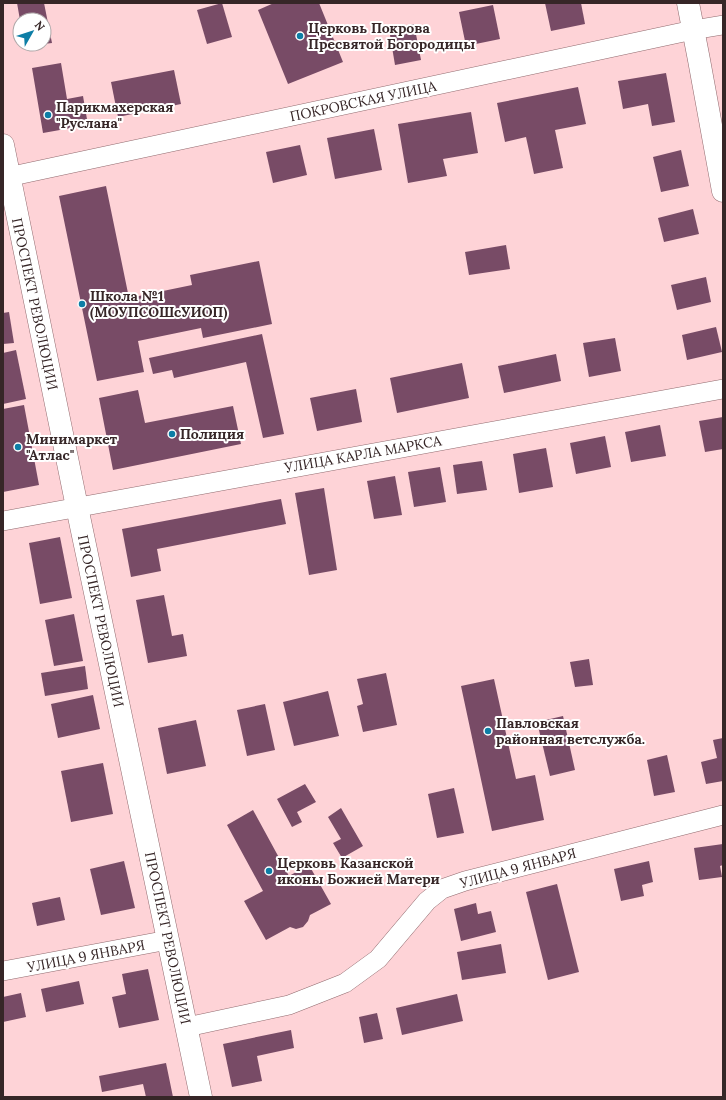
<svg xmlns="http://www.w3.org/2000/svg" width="726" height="1100" viewBox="0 0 726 1100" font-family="Lora,serif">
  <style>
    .building { fill: #784b66 }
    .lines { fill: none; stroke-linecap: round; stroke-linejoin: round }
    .minor-casing { stroke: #916b6f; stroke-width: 20 }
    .tertiary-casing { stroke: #916b6f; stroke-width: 23 }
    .minor { stroke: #fff; stroke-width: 19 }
    .tertiary { stroke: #fff; stroke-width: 22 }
    .poi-dot { fill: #0d7ea6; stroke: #fff; stroke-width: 1.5 }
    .labels { text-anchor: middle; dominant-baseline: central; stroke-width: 4; stroke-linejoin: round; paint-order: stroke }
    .poi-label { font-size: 14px; font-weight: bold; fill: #362627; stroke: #fff; text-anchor: start }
    .street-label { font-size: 14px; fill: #362627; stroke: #fff }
  </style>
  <rect width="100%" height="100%" fill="#fed3d7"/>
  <g class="building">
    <polygon points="17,3 44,3 52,43 44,44 44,20 20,20"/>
    <polygon points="222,3 232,37 207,44 197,10"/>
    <polygon points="274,3 319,3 343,62 288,84 258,10"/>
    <polygon points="545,3 581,3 585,24 551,31"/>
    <polygon points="493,5 500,39 466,46 459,12"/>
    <polygon points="414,24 421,60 395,65 389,29"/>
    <polygon points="61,63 67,99 83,96 88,125 43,133 32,68"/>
    <polygon points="174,70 181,104 118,117 111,82"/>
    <polygon points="666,73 675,122 652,126 648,104 623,109 618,81"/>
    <polygon points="578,87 586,124 555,130 563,168 534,174 526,137 505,142 497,103"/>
    <polygon points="471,112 478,153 443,159 447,176 408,183 398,124"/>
    <polygon points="374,129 382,170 335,179 327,138"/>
    <polygon points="300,145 307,175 273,183 266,152"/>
    <polygon points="681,150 689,186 661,192 653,157"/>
    <polygon points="106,186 129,298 192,285 190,275 259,261 272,324 203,338 201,328 138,341 144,372 97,381 59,196"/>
    <polygon points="693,209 699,234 664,242 658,218"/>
    <polygon points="506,245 510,269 469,275 465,252"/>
    <polygon points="706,277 711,302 677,310 671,285"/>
    <polygon points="9,312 14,343 3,344 3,313"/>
    <polygon points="716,327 722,352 687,360 682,335"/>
    <polygon points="262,334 284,434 263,438 246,362 174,378 172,370 153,374 149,358"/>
    <polygon points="615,338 621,371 589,377 583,343"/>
    <polygon points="16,350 26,399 3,404 3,353"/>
    <polygon points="556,354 561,381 504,393 498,366"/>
    <polygon points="462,363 469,398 397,413 390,378"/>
    <polygon points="356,389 362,422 317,431 310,398"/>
    <polygon points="138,390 145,423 233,406 241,444 113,470 99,398"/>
    <polygon points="24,405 39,485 3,492 3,409"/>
    <polygon points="723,417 723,449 705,452 699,421"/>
    <polygon points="660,425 666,456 631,462 625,432"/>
    <polygon points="605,436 611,467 576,474 570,443"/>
    <polygon points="546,448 553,487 519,493 513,454"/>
    <polygon points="482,461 487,490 457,494 453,465"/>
    <polygon points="440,467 446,502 414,507 408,472"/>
    <polygon points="395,476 402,515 374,519 367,481"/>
    <polygon points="324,488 337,570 309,575 295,493"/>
    <polygon points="281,499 286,524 157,549 161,571 131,577 122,529"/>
    <polygon points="60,537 72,598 40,604 29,543"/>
    <polygon points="164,595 172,636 183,634 187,656 148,663 136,600"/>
    <polygon points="74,614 83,661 54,666 45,620"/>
    <polygon points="589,659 593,685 575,687 570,662"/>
    <polygon points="85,666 88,689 45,696 41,673"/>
    <polygon points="386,673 397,725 363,732 357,706 363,704 357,679"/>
    <polygon points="494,679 516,779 535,775 544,820 492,831 461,686"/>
    <polygon points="328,691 339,736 294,746 283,702"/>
    <polygon points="93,695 100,729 58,738 51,704"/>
    <polygon points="265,704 275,750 247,756 237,710"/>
    <polygon points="563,716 575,770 550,776 537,722"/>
    <polygon points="196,720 206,766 167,774 158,728"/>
    <polygon points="723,738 723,781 706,784 701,762 717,758 713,740"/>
    <polygon points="667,755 675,792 654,796 647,760"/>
    <polygon points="103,763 113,814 71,822 61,771"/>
    <polygon points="305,784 316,802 297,812 302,822 292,827 277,799"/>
    <polygon points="454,788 464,833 437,838 428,794"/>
    <polygon points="341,808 363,846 342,858 333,843 341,839 328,817"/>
    <polygon points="253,810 289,876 309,865 331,904 310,915 308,921 303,927 296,929 290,927 266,940 244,901 263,891 227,825"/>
    <polygon points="723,844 723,865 720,866 722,877 699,880 694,848"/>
    <polygon points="124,861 135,908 101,915 90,869"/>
    <polygon points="649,861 653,882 642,885 644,896 621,901 614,869"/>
    <polygon points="557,884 579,972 548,980 526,892"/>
    <polygon points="60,897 65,920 37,926 32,903"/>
    <polygon points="476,903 478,914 491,911 496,932 461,941 454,909"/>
    <polygon points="501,944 506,973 462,980 457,952"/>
    <polygon points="148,969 159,1020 119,1028 112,997 126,994 122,974"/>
    <polygon points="79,981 84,1004 46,1012 41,989"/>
    <polygon points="21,993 26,1017 3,1022 3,997"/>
    <polygon points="457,994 463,1021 402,1035 396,1008"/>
    <polygon points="377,1013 383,1039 364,1043 359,1017"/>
    <polygon points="291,1030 294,1048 257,1056 262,1081 232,1087 223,1044"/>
    <polygon points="166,1063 173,1097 146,1097 143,1084 102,1092 99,1076"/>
  </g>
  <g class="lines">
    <g class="minor-casing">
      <g id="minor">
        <polyline points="3,178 693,30 723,25"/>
        <polyline points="3,521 723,389"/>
        <polyline points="3,971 168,940"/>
        <polyline points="187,1027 289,1005 345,983 378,959 427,901 442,889 465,881 723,815"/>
      </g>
    </g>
    <g class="tertiary-casing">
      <g id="tertiary">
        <polyline points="688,3 699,60 723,191"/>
        <polyline points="3,145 77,507 201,1097"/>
      </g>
    </g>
    <use href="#minor" class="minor"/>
    <use href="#tertiary" class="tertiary"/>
  </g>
  <g class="poi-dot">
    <circle cx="300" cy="36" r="4"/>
    <circle cx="48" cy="115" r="4"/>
    <circle cx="82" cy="304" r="4"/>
    <circle cx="172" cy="434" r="4"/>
    <circle cx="18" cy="447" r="4"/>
    <circle cx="488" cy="731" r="4"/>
    <circle cx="269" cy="871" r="4"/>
  </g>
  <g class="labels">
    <g class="poi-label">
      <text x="308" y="28">Церковь Покрова<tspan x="308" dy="16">Пресвятой Богородицы</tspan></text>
      <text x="56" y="107">Парикмахерская<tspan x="56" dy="16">"Руслана"</tspan></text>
      <text x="90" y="296">Школа №1<tspan x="90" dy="16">(МОУПСОШсУИОП)</tspan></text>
      <text x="180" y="434">Полиция</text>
      <text x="26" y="439">Минимаркет<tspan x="26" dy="16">"Атлас"</tspan></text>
      <text x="496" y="723">Павловская<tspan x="496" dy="16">районная ветслужба.</tspan></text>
      <text x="277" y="863">Церковь Казанской<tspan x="277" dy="16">иконы Божией Матери</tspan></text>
    </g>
    <g class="street-label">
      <text transform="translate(363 101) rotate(-12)">ПОКРОВСКАЯ УЛИЦА</text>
      <text transform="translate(35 304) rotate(78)">ПРОСПЕКТ РЕВОЛЮЦИИ</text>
      <text transform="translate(363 454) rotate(-10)">УЛИЦА КАРЛА МАРКСА</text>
      <text transform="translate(101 621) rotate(78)">ПРОСПЕКТ РЕВОЛЮЦИИ</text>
      <text transform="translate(518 868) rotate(-15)">УЛИЦА 9 ЯНВАРЯ</text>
      <text transform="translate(168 938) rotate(78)">ПРОСПЕКТ РЕВОЛЮЦИИ</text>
      <text transform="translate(86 956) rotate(-11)">УЛИЦА 9 ЯНВАРЯ</text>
    </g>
  </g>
  <rect width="726" height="1100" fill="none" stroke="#362627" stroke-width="8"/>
  <g transform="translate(32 32) rotate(51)"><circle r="19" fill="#ffffff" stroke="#afa8a9"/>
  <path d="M0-3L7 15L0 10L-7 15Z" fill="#0d7ea6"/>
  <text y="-6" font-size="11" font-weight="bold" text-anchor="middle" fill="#362627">N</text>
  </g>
</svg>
